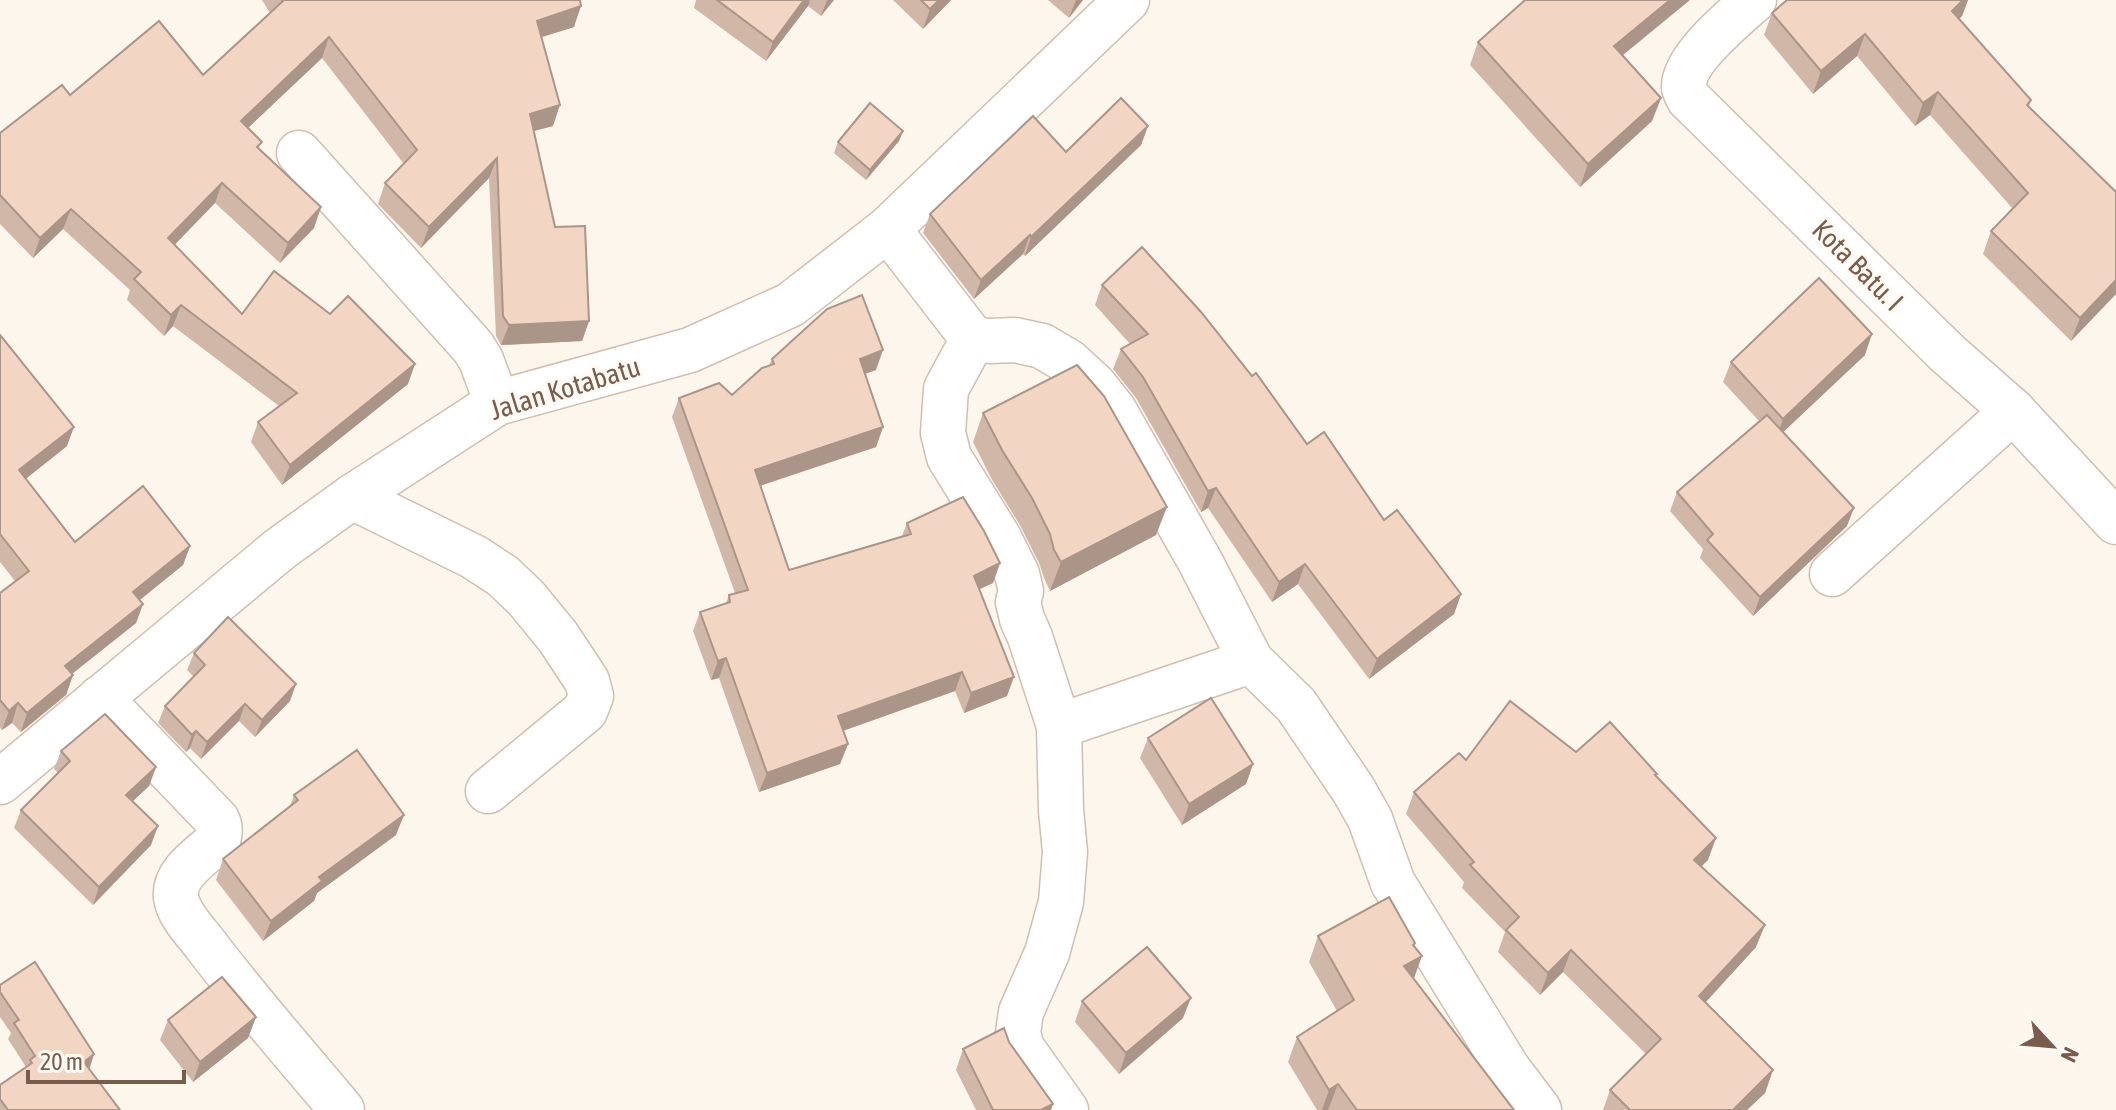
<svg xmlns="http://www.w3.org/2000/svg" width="2116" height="1110" viewBox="0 0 2116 1110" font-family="'Asap Condensed',sans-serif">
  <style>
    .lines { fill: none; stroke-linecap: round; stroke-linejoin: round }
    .street-casing { stroke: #d1beb0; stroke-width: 47 }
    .street { stroke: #fff; stroke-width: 44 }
    .wall { fill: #d1b7a8 }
    .shaded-wall { fill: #aa9588 }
    .building { fill: #f3d5c3; stroke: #aa9588; stroke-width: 2 }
    .labels { text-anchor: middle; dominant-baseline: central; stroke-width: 6; stroke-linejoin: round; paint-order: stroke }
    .street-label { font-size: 28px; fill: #7a5c4d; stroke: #fffaf3 }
  </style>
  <rect width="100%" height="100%" fill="#fdf6ec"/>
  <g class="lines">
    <g class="street-casing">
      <g id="street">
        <path d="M1754,0C1735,17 1682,60 1684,88C1684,89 1688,98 1689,99L1947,353L2013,411L2116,522"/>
        <polyline points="299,153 473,347 481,360 497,403"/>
        <polyline points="888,229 973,339 990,341 1015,340 1042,346 1069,362 1094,385 1114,410 1201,563 1251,661 1296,705 1353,789 1370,819 1393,883 1508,1069 1539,1110"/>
        <polyline points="973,339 946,389 943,433 949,457 999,538 1017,574 1021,591 1018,602 1022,619 1030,637 1059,726 1061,810 1065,852 1061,902 1047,953 1021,1012 1018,1033 1022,1048 1066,1110"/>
        <polyline points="352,497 474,557 503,576 526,598 558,637 587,681 591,696 585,711 488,791"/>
        <polyline points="1832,574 2013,411"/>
        <path d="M100,698L217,820C221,827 220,832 218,841C203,855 173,873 176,897C178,914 195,931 205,944C248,1001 296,1055 342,1110"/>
        <polyline points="1059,726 1251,661"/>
        <polyline points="0,782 280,549 352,497 497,403 690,350 790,305 888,229 1127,0"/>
      </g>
    </g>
    <use href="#street" class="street"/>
  </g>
  <g class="wall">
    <polygon points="262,0 580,0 574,27 542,37 553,126 534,131 555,227 589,321 582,341 501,345 496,336 489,178 421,248 378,204 385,183 404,164 322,58 248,128 260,149 321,207 314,228 280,263 215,203 174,245 242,314 408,384 282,485 251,442 258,422 279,406 173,326 164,336 127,300 130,290 63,229 33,258 0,224 0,133 70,95 203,75 270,13"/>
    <polygon points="696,0 834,0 821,16 808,6 766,61 694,8"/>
    <polygon points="893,0 951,0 923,29"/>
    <polygon points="1048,0 1083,0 1069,18"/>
    <polygon points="1787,0 1968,0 1962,16 1959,19 2031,100 2029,107 2116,294 2071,341 1983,254 1991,231 2013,209 1930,115 1915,126 1857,56 1813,94 1764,35 1772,13"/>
    <polygon points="1478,42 1623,55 1661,98 1652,121 1580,187 1470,65"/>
    <polygon points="1148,126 1141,145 1025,256 1023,254 974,299 923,233 930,214 1066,152"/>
    <polygon points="903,131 899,141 866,180 834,153 838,142"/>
    <polygon points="1102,285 1307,444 1461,594 1454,614 1369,679 1298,584 1272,602 1208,508 1201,512 1136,398 1113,369 1121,349 1130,344 1095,305"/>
    <polygon points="0,335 67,446 25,479 75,542 190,546 183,565 140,600 143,604 136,623 72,674 73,675 66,695 21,732 12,723 2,730 0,728 0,593 15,581 0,562"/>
    <polygon points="1865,355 1783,432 1847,526 1753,616 1700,558 1703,549 1670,511 1677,492 1759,421 1723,382 1731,362"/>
    <polygon points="772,359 876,370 865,374 883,427 876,447 760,485 789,570 902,536 907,523 1000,563 993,583 979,589 1007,696 964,713 955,691 843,731 848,744 840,764 759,792 719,678 711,680 693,631 700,612 726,603 729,595 735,593 672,417 679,398 732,395 769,365"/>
    <polygon points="983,413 1156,535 1050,591 1044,578 1039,563 1021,527 991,478 973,442"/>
    <polygon points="194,653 290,701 255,737 239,721 201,759 190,748 186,752 158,723 165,706 194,677 187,670"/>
    <polygon points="1148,738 1253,764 1246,784 1182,825 1140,758"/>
    <polygon points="61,751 156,767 149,786 132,802 151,845 93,905 14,828 21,810 58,773 54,769"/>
    <polygon points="1576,752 1656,776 1708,860 1701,866 1756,947 1706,1002 1773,1070 1765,1093 1747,1110 1603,1110 1610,1090 1646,1054 1563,972 1540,995 1498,952 1505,932 1462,888 1464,882 1406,814 1414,792 1466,760"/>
    <polygon points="294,795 396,835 317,893 314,901 263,941 216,880 223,859 290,806"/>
    <polygon points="1318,936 1414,979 1514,1110 1317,1110 1288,1062 1297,1037 1337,1011 1309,962"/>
    <polygon points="0,985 94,1054 89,1069 120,1110 0,1110 0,1085 26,1067 8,1039 11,1033 0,1017"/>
    <polygon points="1082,1001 1183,1018 1119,1074 1075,1022"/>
    <polygon points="256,1017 248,1038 193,1082 160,1040 168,1020"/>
    <polygon points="1009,1042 1053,1104 1051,1110 976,1110 956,1070 963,1049"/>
  </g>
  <g class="shaded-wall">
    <polygon points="804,0 810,0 808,6 766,61 773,42"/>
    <polygon points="827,0 834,0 821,16"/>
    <polygon points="939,0 951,0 923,29 930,9"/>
    <polygon points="1076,0 1083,0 1069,18"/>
    <polygon points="1670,0 1690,0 1606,69 1614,46"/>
    <polygon points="1963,0 1968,0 1962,16 1943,34 1952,11"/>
    <polygon points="581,6 574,27 529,41 537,21"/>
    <polygon points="1865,34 1857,56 1813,94 1821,71"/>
    <polygon points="329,37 322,58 233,142 241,121"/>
    <polygon points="1938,92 1930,115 1915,126 1923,103"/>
    <polygon points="1661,98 1652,121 1580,187 1588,164"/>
    <polygon points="560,105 553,126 522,134 530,114"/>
    <polygon points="1148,126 1141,145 1025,256 1031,237"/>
    <polygon points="903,131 899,141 866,180 870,170"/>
    <polygon points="497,158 489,178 421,248 429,227"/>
    <polygon points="222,183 215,203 161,259 168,238"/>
    <polygon points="321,207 314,228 280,263 288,243"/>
    <polygon points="71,209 63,229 33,258 40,238"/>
    <polygon points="1030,235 1023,254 974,299 981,280"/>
    <polygon points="2116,280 2116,294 2071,341 2080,318"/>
    <polygon points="181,305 173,326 164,336 171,315"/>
    <polygon points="589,321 582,341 501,345 509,325"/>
    <polygon points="1872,334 1865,355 1776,439 1783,419"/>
    <polygon points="883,350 876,370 853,378 860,359"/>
    <polygon points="415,364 408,384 282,485 290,465"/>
    <polygon points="74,427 67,446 12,490 19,470"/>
    <polygon points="883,427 876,447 748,490 755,470"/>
    <polygon points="1216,488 1208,508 1201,512 1208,491"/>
    <polygon points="1167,507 1156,535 1050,591 1061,562"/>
    <polygon points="1854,508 1847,526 1753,616 1760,597"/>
    <polygon points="190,546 183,565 126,611 133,592"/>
    <polygon points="1000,563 993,583 967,595 974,576"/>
    <polygon points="1305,564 1298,584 1272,602 1279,582"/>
    <polygon points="1461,594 1454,614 1369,679 1377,659"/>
    <polygon points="143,604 136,623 58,685 65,666"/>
    <polygon points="726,658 719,678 711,680 718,661"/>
    <polygon points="962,672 955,691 831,735 838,716"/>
    <polygon points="73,675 66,695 21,732 27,713"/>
    <polygon points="1014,677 1007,696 964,713 971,693"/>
    <polygon points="296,684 290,701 255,737 262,720"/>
    <polygon points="18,703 12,723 2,730 9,711"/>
    <polygon points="245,704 239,721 201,759 207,742"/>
    <polygon points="196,731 190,748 186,752 192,735"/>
    <polygon points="848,744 840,764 759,792 767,773"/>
    <polygon points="1253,764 1246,784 1182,825 1189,804"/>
    <polygon points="156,767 149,786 119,814 126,795"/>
    <polygon points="404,815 396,835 317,893 314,901 263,941 271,921 319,877"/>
    <polygon points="158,826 151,845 93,905 99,887"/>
    <polygon points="1716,838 1708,860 1686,882 1694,860"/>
    <polygon points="1765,925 1756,947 1691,1018 1699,996"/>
    <polygon points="1415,943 1407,965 1422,956 1413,981 1404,966"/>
    <polygon points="1571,950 1563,972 1540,995 1548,973"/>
    <polygon points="1191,998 1183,1018 1119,1074 1126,1053"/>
    <polygon points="256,1017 248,1038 193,1082 200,1062"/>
    <polygon points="94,1054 89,1070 84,1062"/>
    <polygon points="1773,1070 1765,1093 1747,1110 1733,1110"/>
    <polygon points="1338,1084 1328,1110 1322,1110 1329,1090"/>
    <polygon points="1053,1104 1051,1110 1041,1110"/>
  </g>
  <g class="building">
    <polygon points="282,0 580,0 581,6 537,21 560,105 530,114 555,227 585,226 589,321 509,325 503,316 497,158 429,227 385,183 417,150 329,37 241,121 262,142 257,147 321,207 288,243 222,183 168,238 242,314 274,271 330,314 348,296 415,364 290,465 258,422 297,393 181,305 171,315 134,279 141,272 71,209 40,238 0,195 0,133 62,85 70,95 159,21 203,75 283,1"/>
    <polygon points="717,0 804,0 773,42"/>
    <polygon points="921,0 939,0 930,9"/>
    <polygon points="1525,0 1670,0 1614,46 1661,98 1588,164 1478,42"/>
    <polygon points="1787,0 1963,0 1952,11 2031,100 2027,105 2116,192 2116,280 2080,318 1991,231 2028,193 1938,92 1923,103 1865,34 1821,71 1772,13"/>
    <polygon points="1121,98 1148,126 1031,237 1030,235 981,280 930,214 1033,116 1066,152"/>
    <polygon points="870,103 903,131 870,170 838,142"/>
    <polygon points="1142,247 1201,312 1252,376 1256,373 1307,444 1324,432 1384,520 1397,510 1461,594 1377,659 1305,564 1279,582 1216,488 1208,491 1143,377 1121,349 1148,334 1102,285"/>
    <polygon points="1819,278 1872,334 1783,419 1731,362"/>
    <polygon points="862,295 883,350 860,359 883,427 755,470 789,570 911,534 907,523 963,497 984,531 1000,563 974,576 1014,677 971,693 962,672 838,716 848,744 767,773 726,658 718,661 700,612 730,602 729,595 748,590 679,398 719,383 732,395 762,368 774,364 772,359 827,309"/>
    <polygon points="0,335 74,427 19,470 75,542 143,486 190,546 133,592 143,604 65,666 73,675 27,713 18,703 9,711 0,700 0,593 29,571 0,534"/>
    <polygon points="1077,365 1104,396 1167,507 1061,562 1054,550 1050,534 1032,498 1002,450 983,413"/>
    <polygon points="1767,415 1854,508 1760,597 1707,540 1713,534 1677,492"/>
    <polygon points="228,617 296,684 262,720 245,704 207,742 196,731 192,735 165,706 205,665 194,653"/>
    <polygon points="1211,698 1253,764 1189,804 1148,738"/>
    <polygon points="1510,701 1576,752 1610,722 1657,774 1655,775 1716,838 1694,860 1765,925 1699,996 1773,1070 1733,1110 1630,1110 1610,1090 1661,1039 1571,950 1548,973 1506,930 1519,917 1470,865 1474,862 1414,792 1459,753 1466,760"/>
    <polygon points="105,714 156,767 126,795 158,826 99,887 21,810 70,761 61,751"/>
    <polygon points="357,750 404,815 319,877 322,881 271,921 223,859 298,800 294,795"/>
    <polygon points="1389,897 1415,943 1413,945 1422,956 1404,966 1514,1110 1357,1110 1338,1084 1329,1090 1297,1037 1354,1000 1318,936"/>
    <polygon points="1147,947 1191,998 1126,1053 1082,1001"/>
    <polygon points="35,962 94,1054 84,1062 120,1110 8,1110 0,1099 0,1085 32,1063 30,1060 35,1056 14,1023 19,1020 0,992 0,985"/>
    <polygon points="222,977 256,1017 200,1062 168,1020"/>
    <polygon points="1004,1028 1009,1042 1053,1104 1041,1110 993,1110 963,1049"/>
  </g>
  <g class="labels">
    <g class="street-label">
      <text transform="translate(1858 265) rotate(45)">Kota Batu. I</text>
      <text transform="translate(565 388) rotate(-17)">Jalan Kotabatu</text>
    </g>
  </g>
  <g transform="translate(2052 1046) rotate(116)" stroke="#fffaf3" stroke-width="6" paint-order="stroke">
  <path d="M0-6L14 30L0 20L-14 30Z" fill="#7a5c4d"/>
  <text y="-12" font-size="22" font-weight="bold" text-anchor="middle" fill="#7a5c4d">N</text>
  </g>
  <path d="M28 1070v12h156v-12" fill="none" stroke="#7a5c4d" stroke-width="4"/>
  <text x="40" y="1070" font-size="24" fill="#7a5c4d" stroke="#fffaf3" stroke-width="6" paint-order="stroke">20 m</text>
</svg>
